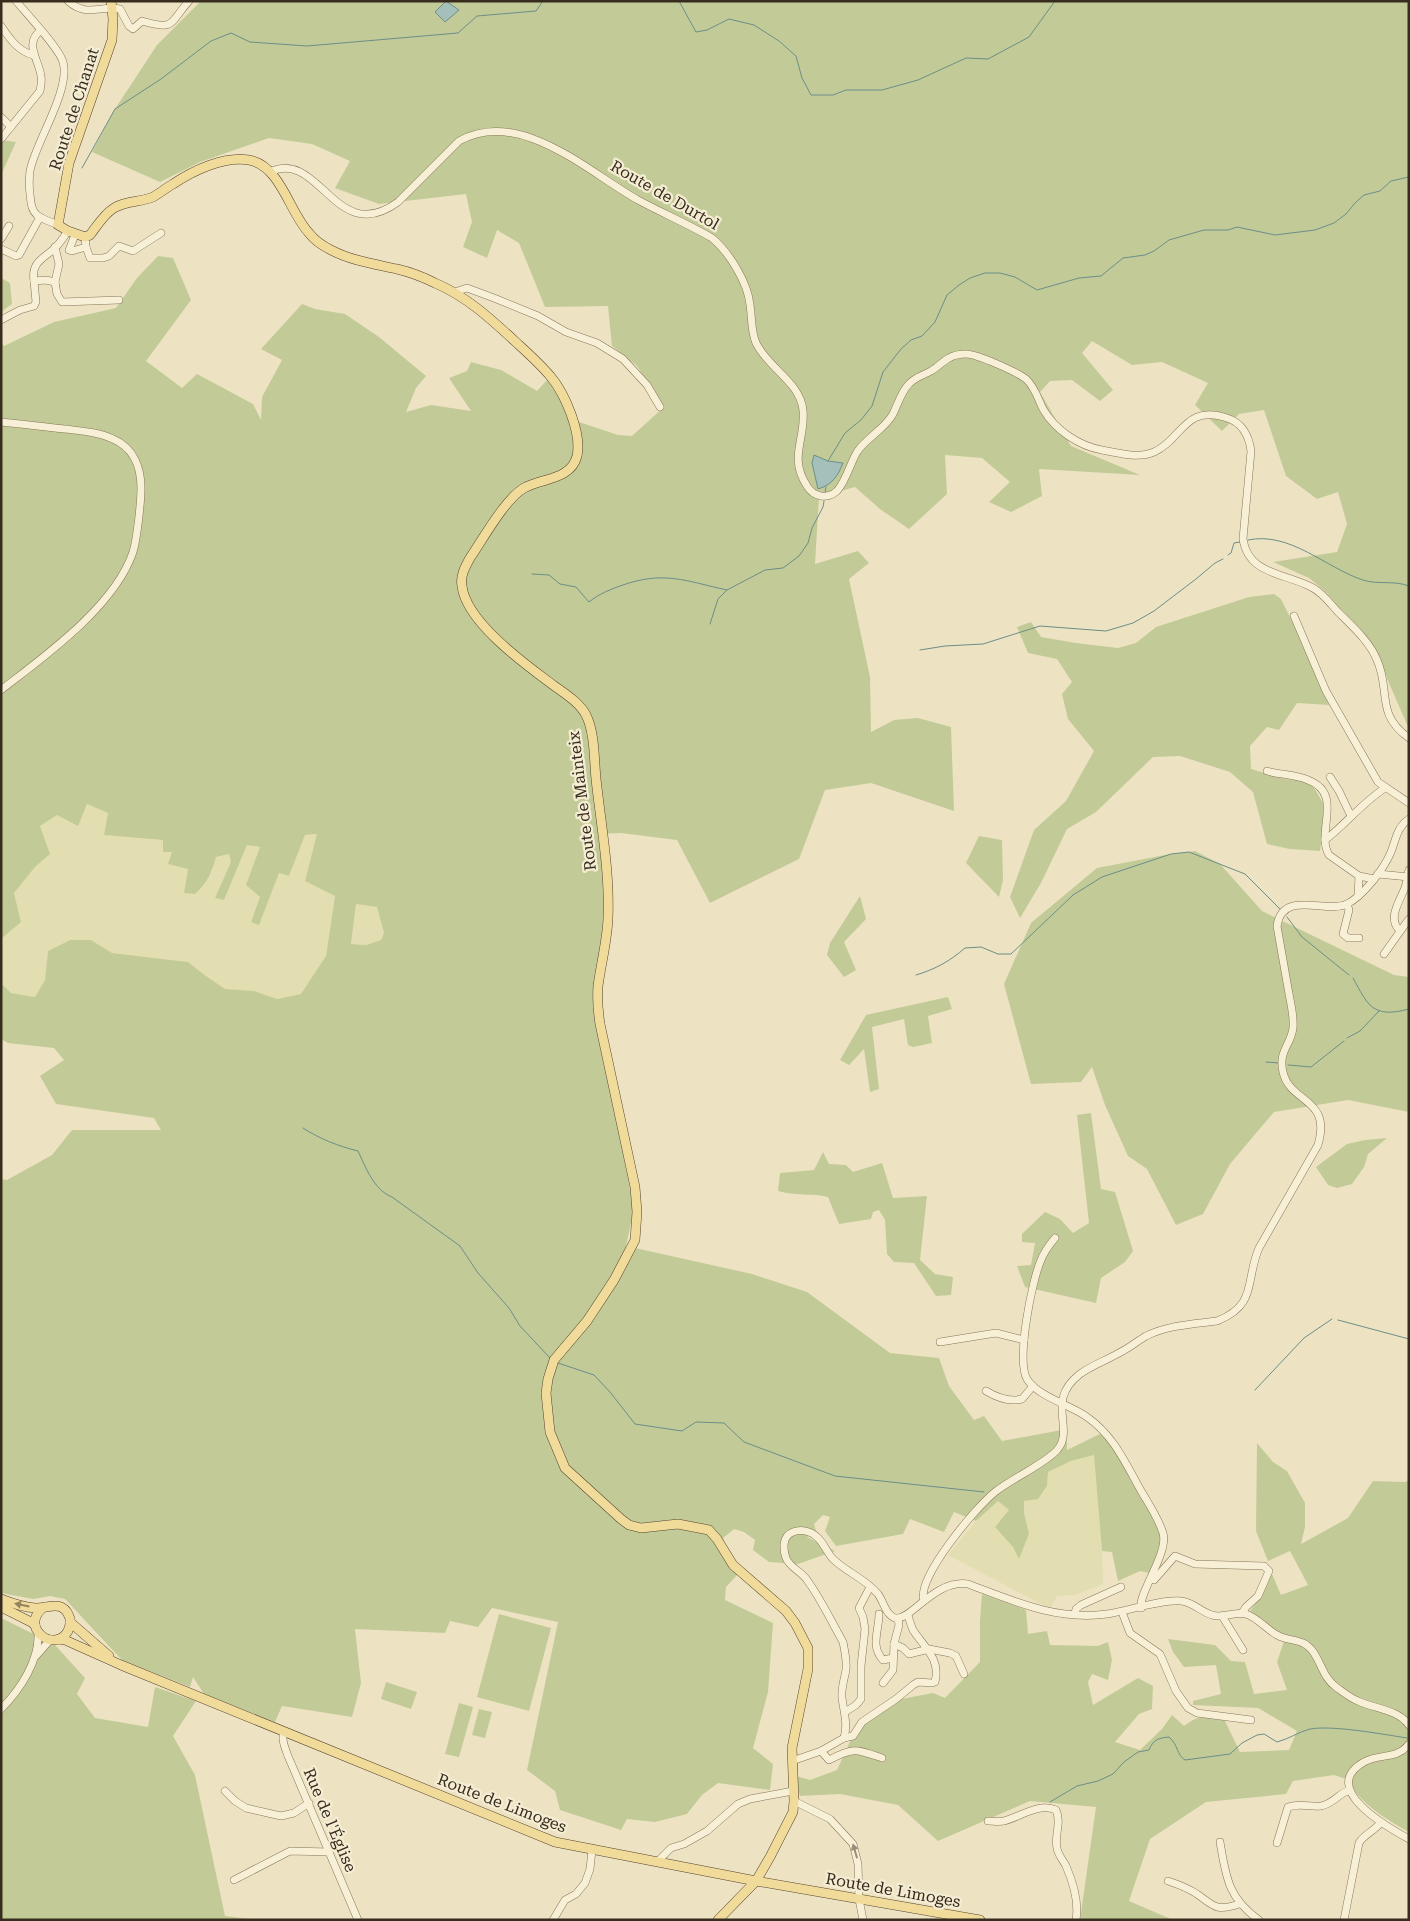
<svg xmlns="http://www.w3.org/2000/svg" width="1410" height="1921" viewBox="0 0 1410 1921" font-family="'Roboto Serif',serif">
  <style>
    .farmland { fill: #e3deb1 }
    .green { fill: #c2cb97; fill-rule: evenodd }
    .water { fill: #a5c0ba; stroke: #6c8e88 }
    .lines { fill: none; stroke-linecap: round; stroke-linejoin: round }
    .stream { stroke: #6c8e88; stroke-width: 1 }
    .minor-casing { stroke: #87755a; stroke-width: 8 }
    .major-casing { stroke: #55432e; stroke-width: 10 }
    .minor { stroke: #f8f0d6; stroke-width: 7 }
    .major { stroke: #f0db9b; stroke-width: 9 }
    .oneway { fill: #94845c }
    .oneway2 { fill: #988e7a }
    .labels { text-anchor: middle; dominant-baseline: central; stroke-width: 4.5; stroke-linejoin: round; paint-order: stroke }
    .street-label { font-size: 16px; fill: #372c1e; stroke: #f5edd3 }
  </style>
  <rect width="100%" height="100%" fill="#ede3c3"/>
  <g class="farmland">
    <polygon points="87,804 108,813 104,835 163,840 188,868 185,893 195,894 204,885 212,872 216,857 229,854 232,862 215,898 224,900 247,845 260,847 247,885 260,897 251,922 259,924 279,873 289,876 305,835 317,834 335,895 326,956 302,994 277,999 254,991 225,989 206,976 188,962 112,953 91,940 70,940 48,951 45,980 35,997 11,993 1,983 1,939 21,922 14,893 35,867 50,854 40,826 57,815"/>
    <polygon points="356,904 377,907 384,933 381,940 366,945 351,944"/>
    <polygon points="1094,1455 1102,1551 1103,1584 1076,1595 1057,1596 1050,1609 948,1555 976,1521 998,1501 1009,1510 995,1527 1013,1547 1019,1559 1029,1534 1024,1513 1024,1501 1047,1486 1048,1472 1071,1461"/>
  </g>
  <g class="green">
    <path d="M201,1H1409V729L1372,644L1327,593L1309,578L1273,562L1337,552L1347,524L1338,492L1317,499L1286,476L1264,410L1239,414L1222,431L1195,405L1208,383L1162,362L1132,365L1092,341L1082,353L1113,390L1100,401L1072,380L1050,381L1040,392L1071,446L1140,475L1039,469L1042,496L1011,512L989,502L1010,482L982,458L945,455L947,494L909,529L880,509L855,487L819,497L815,564L858,551L869,563L849,579L870,677L871,732L894,720L918,718L951,727L954,811L871,783L825,790L799,859L710,903L677,840L621,833L598,834L604,882L600,1037L634,1209L626,1246L752,1274L807,1292L890,1353L939,1358L949,1386L974,1420L984,1416L1002,1441L1067,1429V1450L1102,1433L1120,1456L1157,1523L1162,1539L1153,1568L1149,1573L1140,1571L1118,1581L1112,1552L1102,1551L1094,1455L1071,1461L1048,1472L1047,1486L1038,1499L1024,1501V1513L1029,1534L1019,1559L1013,1547L995,1527L1009,1510L998,1501L976,1521L954,1512L944,1532L910,1519L903,1534L836,1546L825,1531L830,1517L823,1515L814,1524L816,1531L807,1537L835,1551L798,1564L769,1562L753,1550L755,1540L744,1532L734,1529L723,1538L728,1554L738,1574L726,1587L725,1600L773,1623L768,1692L753,1748L773,1764L770,1790L718,1783L702,1795L687,1814L655,1822L627,1819L621,1830L560,1810L555,1791L527,1770L558,1622L492,1608L478,1627L450,1621L445,1633L355,1629L361,1683L352,1717L282,1706L275,1722L204,1694L193,1677L190,1687L122,1660L65,1599L50,1596L33,1599L1,1593V1179L7,1180L52,1155L72,1130H161L154,1118L56,1104L40,1076L64,1060L54,1048L8,1043L1,1039V983L11,993L35,997L45,980L48,951L70,940H91L112,953L188,962L206,976L225,989L254,991L277,999L301,994L326,956L335,896L305,881L317,834L305,835L289,876L279,873L259,925L251,922L260,897L246,885L260,847L247,845L224,900L215,898L231,862L229,854L216,857C212,873 207,883 195,894L184,893L188,869L168,864L172,852H163V840L104,835L108,813L87,804L78,826L57,815L40,826L50,854L35,867L14,893L21,922L1,939V342L4,346L54,322L116,308L137,278L158,256L173,258L191,300L146,361L182,388L197,374L253,404L261,420L262,397L282,360L261,349L302,304L315,309L345,314L379,337L426,376L416,388L406,412L431,405L471,411L449,378L467,371L471,362L501,370L537,391L547,380L579,422L618,435L632,436L664,407L637,366L612,346L608,306L545,307L519,243L497,230L487,258L463,247L472,222L466,194L379,204L335,188L350,161L312,144L269,138L200,162L160,182L92,152L113,112L157,45ZM356,904L377,907L384,933L381,940L366,945L351,944Z"/>
    <polygon points="1,140 16,142 1,175"/>
    <polygon points="1,278 10,283 12,304 1,312"/>
    <polygon points="1274,594 1281,599 1313,664 1329,705 1297,703 1279,730 1267,727 1250,746 1251,769 1285,779 1310,781 1326,808 1320,851 1290,849 1267,844 1253,792 1230,772 1180,756 1153,757 1096,812 1067,829 1041,883 1020,918 1010,897 1034,830 1066,801 1094,751 1068,719 1062,694 1072,682 1057,659 1028,653 1017,627 1031,622 1041,637 1076,643 1118,648 1136,643 1156,627 1249,597"/>
    <polygon points="979,836 1002,840 1003,880 999,897 966,863"/>
    <polygon points="1195,851 1220,864 1262,911 1394,975 1409,977 1409,1112 1348,1100 1274,1112 1230,1164 1203,1214 1176,1225 1147,1169 1128,1156 1105,1105 1092,1067 1081,1082 1031,1084 1004,984 1031,923 1097,868 1165,855"/>
    <polygon points="860,896 866,919 844,942 856,970 844,977 827,955 830,943"/>
    <polygon points="948,997 952,1009 928,1016 932,1043 913,1047 908,1045 904,1019 872,1027 879,1089 870,1092 864,1049 849,1065 840,1060 866,1015"/>
    <polygon points="1091,1113 1101,1189 1115,1192 1133,1251 1125,1262 1101,1278 1096,1303 1025,1287 1017,1266 1031,1265 1035,1243 1022,1242 1022,1234 1045,1212 1060,1219 1073,1233 1089,1223 1077,1115"/>
    <polygon points="1387,1138 1368,1154 1364,1167 1352,1184 1337,1188 1328,1185 1316,1167 1347,1144 1365,1140"/>
    <path d="M823,1152L829,1164L846,1165L853,1172L882,1163L893,1198L927,1196L920,1260L935,1274L953,1277L951,1295L936,1296L914,1263L894,1262L887,1254L885,1220L879,1210L873,1212L871,1219L839,1224L828,1197C812,1193 795,1196 778,1191L780,1173L814,1170Z"/>
    <path d="M1257,1443L1273,1462L1287,1471L1305,1503V1527L1301,1544L1348,1518L1373,1481L1405,1482L1409,1480V1832C1384,1818 1360,1803 1346,1779L1334,1775L1293,1781L1286,1794L1206,1802L1150,1839L1129,1901L1173,1920H1080L1096,1807L1030,1801L938,1841L898,1805L840,1794L800,1796L797,1786L796,1776L810,1780L837,1770L859,1722L891,1701L933,1693L945,1698L980,1662V1620L982,1594L1026,1610L1028,1634L1047,1631L1050,1645L1098,1646L1108,1642L1112,1660L1108,1680L1092,1674L1088,1682L1093,1705L1138,1678L1153,1686L1152,1709L1139,1714L1115,1742L1140,1750L1162,1729L1172,1715L1184,1726C1200,1714 1206,1716 1225,1721L1240,1752L1289,1750L1297,1731L1258,1708L1193,1705V1701L1221,1694L1216,1665L1184,1667L1173,1652L1168,1639L1215,1645L1231,1661L1245,1662L1254,1694L1287,1690L1277,1662L1284,1641L1259,1617L1250,1611L1263,1594L1272,1574L1281,1595L1308,1585L1290,1551L1268,1561L1256,1531Z"/>
    <polygon points="499,1614 551,1628 529,1711 477,1697"/>
    <polygon points="1,1618 54,1644 85,1678 77,1694 95,1718 148,1727 155,1687 196,1701 173,1736 195,1775 225,1916 256,1920 1,1920"/>
    <polygon points="386,1682 417,1692 411,1709 381,1699"/>
    <polygon points="459,1703 473,1707 459,1757 445,1754"/>
    <polygon points="479,1709 492,1712 485,1738 472,1735"/>
  </g>
  <g class="water">
    <polygon points="446,1 459,10 445,22 435,12"/>
    <path d="M814,455L828,461L843,463C838,476 832,485 818,489L812,463Z"/>
  </g>
  <g class="lines">
    <g class="stream">
      <polyline points="679,1 696,32 707,30 729,19 754,25 779,41 796,56 802,78 811,95 833,95 846,90 882,90 918,80 966,58 988,59 1029,37 1055,1"/>
      <polyline points="82,168 115,109 161,79 211,41 231,33 250,42 307,46 458,33 477,16 536,11 543,1"/>
      <polyline points="828,461 845,433 861,420 872,406 883,372 901,349 911,340 922,336 935,322 947,295 959,285 970,278 985,273 1000,273 1015,277 1037,290 1079,278 1101,276 1123,258 1145,255 1154,251 1169,240 1204,230 1228,230 1237,227 1275,235 1315,230 1334,223 1346,214 1355,203 1364,195 1380,191 1391,181 1409,177"/>
      <polyline points="825,493 826,487"/>
      <path d="M1248,540C1290,531 1326,568 1363,580C1378,585 1394,580 1409,586"/>
      <polyline points="1228,555 1231,553 1234,543 1240,542"/>
      <path d="M532,574L549,575L560,584L576,587L589,602C599,594 609,590 620,586C664,570 685,581 727,590L765,570L783,568L799,556L808,543L812,528L823,507L824,501"/>
      <polyline points="710,624 718,599 727,590"/>
      <polyline points="920,650 945,646 983,644 1040,626 1106,631 1133,623 1154,611 1196,579 1215,563 1223,559"/>
      <polyline points="1287,917 1302,937 1349,975"/>
      <path d="M916,975C936,969 950,961 965,948L981,947L998,954H1011L1073,895L1102,877L1171,854L1189,852L1245,874L1281,910"/>
      <path d="M1353,978C1368,1005 1372,1019 1409,1009"/>
      <polyline points="1347,1038 1360,1031 1379,1011"/>
      <polyline points="1266,1062 1279,1063"/>
      <polyline points="1288,1065 1311,1067 1344,1041"/>
      <path d="M303,1128C320,1139 338,1146 358,1151C366,1168 374,1190 392,1197L460,1246L478,1273L509,1308L520,1326L550,1358"/>
      <polyline points="1338,1320 1409,1339"/>
      <polyline points="558,1363 594,1375 610,1392 635,1424 682,1431 696,1422 724,1423 744,1442 835,1476 984,1492"/>
      <polyline points="1255,1390 1304,1338 1332,1319"/>
      <path d="M1050,1802L1077,1786L1098,1781L1113,1774L1124,1762L1138,1752L1149,1750C1153,1740 1158,1738 1169,1737C1179,1746 1176,1754 1185,1760L1230,1754L1242,1743L1257,1735L1264,1734L1277,1742C1289,1739 1298,1732 1310,1729C1333,1725 1381,1734 1407,1738"/>
    </g>
    <g class="minor-casing">
      <g id="minor">
        <path d="M16,1C27,14 59,48 63,62C71,90 35,143 30,171C29,179 29,187 30,194C31,202 31,210 37,215C43,220 52,222 58,225"/>
        <path d="M68,1C87,18 100,5 120,9L129,26L133,29L142,21C176,31 169,23 189,1"/>
        <path d="M1,26C10,39 18,51 33,55"/>
        <polyline points="1,117 11,127"/>
        <path d="M1,139L40,91C41,86 42,81 41,76C39,60 24,44 40,31"/>
        <path d="M270,172C320,148 335,248 398,202L459,141C520,107 588,172 638,200C662,213 688,224 712,238C729,252 748,283 750,305C752,318 751,332 756,343C768,368 800,382 803,410C806,439 788,457 807,486C810,491 815,495 821,496C826,497 833,495 837,491C846,481 850,464 857,452C866,438 885,429 893,414C898,404 901,392 909,384C915,377 924,375 931,371C938,367 943,361 949,358C954,355 960,354 966,354C977,354 1017,372 1026,379C1035,387 1038,399 1043,409C1055,430 1079,446 1102,450C1119,453 1138,459 1154,452C1183,439 1184,404 1227,418C1243,423 1249,436 1251,451L1243,539C1248,573 1281,573 1307,585C1320,590 1329,602 1338,612C1352,626 1370,642 1377,660C1391,691 1375,714 1409,738"/>
        <path d="M68,231C64,237 60,243 55,248C43,259 31,262 34,281L46,280L55,282L57,294L62,302L119,300"/>
        <polyline points="75,235 69,250 72,251 86,247"/>
        <polyline points="85,237 86,247 90,258 103,258 109,256 119,246 133,251 161,233"/>
        <polyline points="1,239 9,226"/>
        <polyline points="55,247 59,264 55,282"/>
        <polyline points="1,249 16,256 19,255 40,217"/>
        <polyline points="455,292 467,288 494,298 538,316 566,332 597,343 623,359 647,385 660,407"/>
        <polyline points="1,320 20,310 34,306 36,302 34,281"/>
        <path d="M1,422C23,424 44,427 65,429C81,431 98,432 113,439C134,448 141,468 141,488C141,502 137,539 133,552C115,606 45,656 1,690"/>
        <polyline points="1294,616 1326,691 1378,782 1409,803"/>
        <path d="M1267,771C1280,775 1295,774 1308,780C1345,794 1315,832 1329,855L1359,876L1374,879"/>
        <polyline points="1330,777 1339,791 1351,816"/>
        <path d="M1325,840C1346,824 1362,803 1385,788"/>
        <polyline points="1378,874 1409,877"/>
        <polyline points="1358,896 1359,876"/>
        <polyline points="1347,904 1349,910 1343,934 1348,938 1359,938"/>
        <path d="M1399,930C1388,918 1399,902 1404,890C1407,884 1407,877 1409,870"/>
        <polyline points="1384,954 1409,919"/>
        <path d="M1055,1238C1050,1244 1044,1252 1041,1260C1032,1280 1016,1360 1027,1379C1037,1396 1070,1405 1087,1417C1113,1435 1125,1462 1140,1489C1148,1503 1158,1517 1163,1533C1169,1553 1138,1593 1141,1608"/>
        <polyline points="940,1342 996,1333 1024,1340"/>
        <path d="M986,1391C996,1397 1010,1402 1022,1399L1033,1386"/>
        <polyline points="1151,1579 1154,1580 1175,1556 1195,1564 1264,1566 1269,1571 1258,1596 1246,1607 1242,1613"/>
        <path d="M924,1600C916,1578 977,1506 995,1492C1013,1478 1035,1469 1053,1454C1080,1432 1042,1403 1080,1374C1092,1365 1105,1361 1117,1354C1128,1349 1136,1342 1146,1336C1168,1325 1193,1324 1217,1321C1258,1305 1245,1280 1259,1248L1318,1145C1332,1097 1290,1104 1283,1072C1278,1051 1291,1045 1293,1028C1294,1017 1291,1004 1289,994C1285,971 1281,948 1277,926C1282,889 1327,914 1347,904C1363,896 1384,869 1391,852C1396,839 1397,827 1409,819"/>
        <polyline points="1122,1612 1130,1633 1160,1654 1176,1691 1188,1708 1197,1713 1251,1720"/>
        <path d="M879,1614C879,1631 870,1646 883,1660L893,1658"/>
        <polyline points="1075,1614 1076,1609 1081,1605 1121,1587"/>
        <polyline points="1222,1616 1243,1650"/>
        <polyline points="894,1644 903,1648 909,1654 929,1649 950,1653 956,1656 964,1674"/>
        <polyline points="36,1656 50,1640"/>
        <polyline points="883,1683 893,1670 894,1644 899,1625 898,1618"/>
        <path d="M1,1709C20,1690 40,1660 38,1632"/>
        <polyline points="845,1712 856,1705 861,1699 861,1666 865,1629 863,1617 859,1608 870,1587"/>
        <path d="M284,1731C281,1739 285,1748 288,1756L358,1920"/>
        <path d="M844,1738L853,1736L862,1722L896,1699L913,1685L918,1682L932,1683L935,1682C941,1659 924,1647 913,1630C911,1625 909,1620 908,1615"/>
        <path d="M1409,1744C1397,1760 1380,1753 1364,1762C1318,1788 1387,1827 1409,1839"/>
        <path d="M821,1751L829,1760C854,1747 856,1749 882,1758"/>
        <path d="M792,1761L821,1751L844,1738C848,1724 844,1713 842,1698C841,1689 844,1680 846,1670C847,1661 845,1652 843,1642C831,1621 821,1599 807,1580C802,1572 789,1567 786,1558C783,1549 782,1536 793,1532C801,1529 811,1531 817,1537C824,1543 827,1553 833,1559C846,1572 866,1579 878,1594C884,1602 885,1614 895,1618C910,1622 934,1579 968,1584C1013,1601 1057,1621 1107,1614C1127,1611 1163,1599 1181,1601C1193,1602 1201,1612 1212,1615C1223,1619 1234,1611 1246,1614C1258,1618 1266,1629 1277,1635C1285,1640 1294,1639 1303,1643C1320,1651 1320,1676 1336,1687C1343,1692 1350,1698 1358,1701C1375,1709 1397,1709 1409,1725"/>
        <polyline points="225,1791 235,1801 246,1808 281,1816 294,1813 309,1803"/>
        <polyline points="794,1801 830,1819 853,1844 858,1864 859,1899 863,1920"/>
        <path d="M988,1821C993,1821 999,1822 1004,1821C1020,1817 1039,1802 1056,1810C1062,1823 1054,1835 1057,1848C1058,1855 1063,1860 1066,1866C1073,1882 1079,1902 1076,1920"/>
        <path d="M1220,1842C1226,1877 1228,1898 1259,1920"/>
        <path d="M1277,1843L1288,1807C1300,1803 1309,1807 1321,1806C1333,1804 1339,1793 1350,1790"/>
        <polyline points="657,1862 671,1848 684,1844 707,1831 738,1804 750,1799 793,1791"/>
        <polyline points="234,1880 290,1851 329,1852"/>
        <path d="M1168,1881C1177,1884 1188,1888 1197,1894C1214,1906 1216,1912 1239,1904"/>
        <polyline points="553,1920 565,1900 576,1894 585,1883 590,1869 592,1850"/>
        <path d="M1344,1920L1359,1843C1364,1834 1375,1831 1381,1822"/>
      </g>
    </g>
    <g class="major-casing">
      <g id="major">
        <path d="M111,1L113,19L112,40L69,163L58,225L68,231L85,237L90,235C97,226 104,214 114,208C125,201 141,202 153,197C160,193 166,188 173,184C194,170 224,156 249,160C281,166 289,212 309,233C315,241 323,246 331,250C352,261 375,264 397,269C410,272 423,277 435,283C468,297 493,321 519,345C530,355 541,365 551,377C565,394 582,433 577,456C571,480 542,478 524,488C505,499 483,539 470,558C465,567 460,576 462,586C466,622 525,664 553,685C564,693 579,702 586,715C595,733 594,759 596,779C601,825 610,872 608,919C607,941 601,964 598,986C597,999 598,1011 600,1024L635,1187L637,1212L635,1240L614,1280L587,1321L554,1360L548,1379L546,1393L550,1432L565,1468L621,1519L629,1525L641,1528L678,1524L709,1530L717,1539L733,1565L786,1611L795,1623L808,1648V1669L792,1748L794,1801L793,1812L770,1857L756,1881L718,1920"/>
        <path d="M1,1599C11,1603 24,1607 35,1608C47,1609 62,1599 69,1616C71,1620 70,1626 68,1631C54,1655 18,1626 44,1607"/>
        <polyline points="1,1607 31,1622 35,1625"/>
        <polyline points="70,1622 109,1656"/>
        <polyline points="59,1639 65,1640 121,1665 555,1842 756,1881 980,1920"/>
      </g>
    </g>
    <use href="#minor" class="minor"/>
    <use href="#major" class="major"/>
  </g>
  <defs><path id="oneway-solid" d="M-6-.8H1V-3.2L6.5 0L1 3.2V.8H-6Z" transform="scale(1.25)"/></defs>
  <use class="oneway" href="#oneway-solid" transform="translate(22 1605) rotate(-168)"/>
  <use class="oneway2" href="#oneway-solid" transform="translate(855 1851) rotate(-106)"/>
  <g class="labels">
    <g class="street-label">
      <text transform="translate(74 109) rotate(-72)">Route de Chanat</text>
      <text transform="translate(665 195) rotate(30)">Route de Durtol</text>
      <text transform="translate(582 801) rotate(-97)">Route de Mainteix</text>
      <text transform="translate(502 1803) rotate(21)">Route de Limoges</text>
      <text transform="translate(330 1820) rotate(67)">Rue de l'Église</text>
      <text transform="translate(893 1890) rotate(10)">Route de Limoges</text>
    </g>
  </g>
  <rect width="1410" height="1921" fill="none" stroke="#372c1e" stroke-width="5"/>
</svg>
